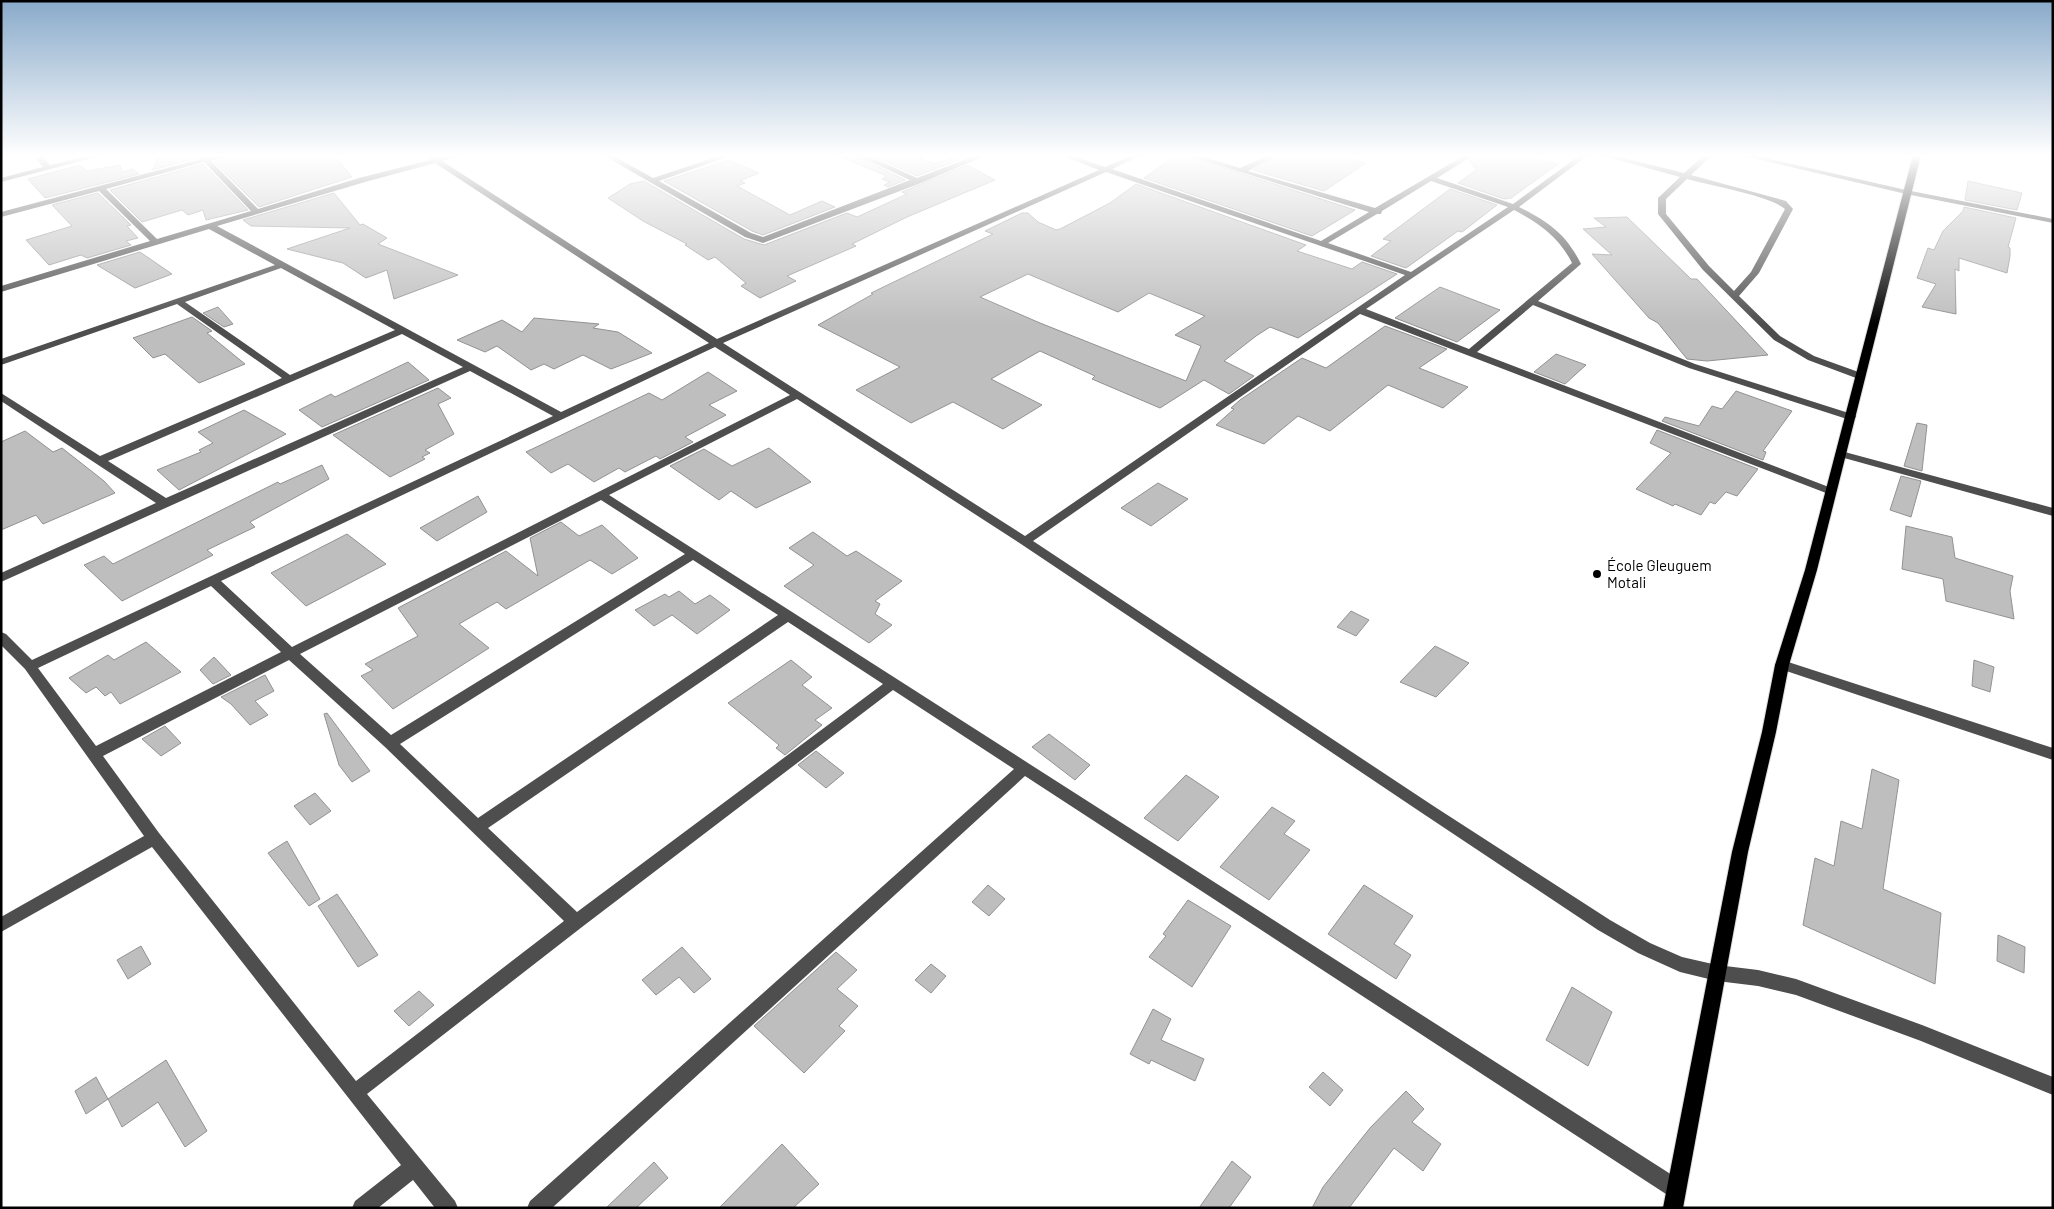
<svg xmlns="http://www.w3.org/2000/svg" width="2054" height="1209" viewBox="0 0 2054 1209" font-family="Barlow,sans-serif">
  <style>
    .building { fill: #bebebe; stroke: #929292; fill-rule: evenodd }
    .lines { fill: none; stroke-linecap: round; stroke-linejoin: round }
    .major-casing { stroke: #dbdbdb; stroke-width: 2 }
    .minor { fill: #4e4e4e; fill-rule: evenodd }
    .major { fill: #000; fill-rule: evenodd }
    .poi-dot { fill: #000; stroke: #fff; stroke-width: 2 }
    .labels { text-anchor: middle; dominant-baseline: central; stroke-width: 4; stroke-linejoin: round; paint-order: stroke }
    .poi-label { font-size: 15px; fill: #000; stroke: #fff; text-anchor: start }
  </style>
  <rect width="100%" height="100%" fill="#fff"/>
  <g class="building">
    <polygon points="160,155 195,155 197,158 152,170"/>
    <polygon points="229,155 334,155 352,177 259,207 214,162"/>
    <polygon points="836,155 854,155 905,180 888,187 884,185 890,182 882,179 887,176"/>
    <polygon points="870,155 914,155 934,164 953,158 958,160 917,176"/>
    <polygon points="1177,155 1184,155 1355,210 1312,236 1144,178"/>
    <polygon points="1280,155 1336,155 1366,163 1324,191 1253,170"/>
    <polygon points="1476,155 1516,155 1558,164 1511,198 1504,199 1458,183 1476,170 1469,160"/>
    <polygon points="729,160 759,173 740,181 745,183 737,186 790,215 822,201 835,207 763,235 752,231 664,181"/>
    <polygon points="203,164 248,210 206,220 203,210 188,215 182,210 142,222 110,190"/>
    <polygon points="80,165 87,171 120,165 122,172 133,169 139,174 45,198 28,179"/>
    <polygon points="967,165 995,180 907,217 852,244 856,246 787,276 796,281 760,298 741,286 746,283 715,257 708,260 685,245 687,244 643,221 608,198 630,184 644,181 744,239 764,245 847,213 857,217 907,194 902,192"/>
    <polygon points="1968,181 2022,193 2017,210 1965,200"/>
    <path d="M1136,184L1306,245L1297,251L1352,269L1362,262L1397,274L1298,338L1270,327L1256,336L1224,361L1254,376L1229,394L1204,380L1160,408L1092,379L1095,376L1040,351L991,379L1042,405L1003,429L953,402L911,423L856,390L900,367L818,325L873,294L871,293L993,234L985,231L1022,213H1028L1038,222L1056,230L1060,229L1110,203ZM1028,274L1118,312L1149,293L1205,316L1175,335L1201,346L1186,381L1040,323L980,297Z"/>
    <polygon points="1450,189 1497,205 1462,232 1458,231 1406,268 1371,256 1391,241 1383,239"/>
    <polygon points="98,193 131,225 127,226 138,238 126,241 131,245 87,258 81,255 49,265 26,240 72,226 52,205"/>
    <polygon points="334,193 360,225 363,224 387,238 378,244 458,275 394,299 387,270 366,278 343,263 287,249 350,228 251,226 243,220"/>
    <polygon points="1964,207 2016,218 2008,247 2010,248 2010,256 2007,273 1959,258 1959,271 1955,269 1956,314 1922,307 1936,284 1917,278 1928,248 1934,250 1943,231 1963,211"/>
    <polygon points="1627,217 1691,279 1697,279 1768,355 1707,361 1687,359 1658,323 1649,318 1592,254 1612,255 1583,229 1606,227 1594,218"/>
    <polygon points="140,252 172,274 135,288 97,265"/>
    <polygon points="1440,287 1500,310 1457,342 1395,318"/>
    <polygon points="218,307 233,324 224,327 203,313"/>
    <polygon points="192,317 212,331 207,333 245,364 199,383 165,354 153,358 133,338"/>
    <polygon points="534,318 599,324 593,328 618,332 652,353 611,369 583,355 554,369 544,364 531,370 497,346 485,352 457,340 502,320 522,332"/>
    <polygon points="1385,326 1447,349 1419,368 1468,387 1443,408 1388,385 1330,431 1298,416 1264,444 1216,425 1234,409 1231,408 1240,400 1302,358 1326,368"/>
    <polygon points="1556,354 1586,365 1565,384 1534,372"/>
    <polygon points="408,362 429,380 322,427 299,410 331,394 335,397"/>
    <polygon points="708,372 737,391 709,405 726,415 685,437 693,442 660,459 656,456 625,472 619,468 594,482 568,464 551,473 526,452 649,393 662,400"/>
    <polygon points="438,388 451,398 438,404 454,434 425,450 430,453 422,457 425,459 390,477 333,435"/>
    <polygon points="1736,391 1792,411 1763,451 1766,452 1763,460 1662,421 1665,417 1699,426 1712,406 1722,409"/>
    <polygon points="244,410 286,434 179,490 157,470 201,452 199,450 213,443 198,432"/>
    <polygon points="1917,423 1927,425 1922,471 1904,466"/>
    <polygon points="1657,430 1758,469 1737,496 1726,492 1715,504 1710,502 1701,515 1675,504 1673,506 1636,489 1671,453 1650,443"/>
    <polygon points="25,431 53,452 62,448 104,481 115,493 43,524 36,515 1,530 1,442"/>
    <polygon points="769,448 811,482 756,508 731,491 719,500 670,466 704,449 732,466"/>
    <polygon points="322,465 329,479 250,522 255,527 207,550 213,555 122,601 84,565 104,556 113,564 278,482 280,484"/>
    <polygon points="1901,476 1921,481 1911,517 1890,510"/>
    <polygon points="1158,483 1188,499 1151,526 1121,508"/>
    <polygon points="478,496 487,512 437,541 420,528"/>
    <polygon points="561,522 579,536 602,525 638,558 612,574 590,560 506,609 497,602 459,624 489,648 393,709 361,676 373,670 365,664 418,636 398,608 506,551 538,576 530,538"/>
    <polygon points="1906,526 1952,537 1955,558 2013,576 2010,591 2014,619 1946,601 1943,579 1902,569"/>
    <polygon points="813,532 847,556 856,551 902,581 875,601 880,604 875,614 892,625 869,643 784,586 814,565 789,548"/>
    <polygon points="347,534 386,564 306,606 271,573"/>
    <polygon points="679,591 695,604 710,595 730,610 697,634 672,615 654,626 635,610 665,594 669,597"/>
    <polygon points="1351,611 1369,620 1356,636 1337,627"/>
    <polygon points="146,642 181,672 120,704 111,692 105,696 96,687 86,693 69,678 108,655 114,660"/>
    <polygon points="1435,646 1469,663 1436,697 1400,682"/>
    <polygon points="214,657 231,675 213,684 200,670"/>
    <polygon points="791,660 812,677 802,685 832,708 815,720 822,725 785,755 776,748 779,745 728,703"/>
    <polygon points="1974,660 1994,667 1990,692 1972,686"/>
    <polygon points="265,675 274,691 255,701 268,715 250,725 231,704 221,697"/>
    <polygon points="327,713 370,771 352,782 339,765 324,714"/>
    <polygon points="165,726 181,743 161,756 142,739"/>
    <polygon points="1049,734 1090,765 1075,780 1032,747"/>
    <polygon points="816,751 844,773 826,788 798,765"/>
    <polygon points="1872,769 1899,780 1883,889 1941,913 1935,984 1803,925 1815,858 1834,866 1841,821 1862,829"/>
    <polygon points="1186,775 1219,797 1178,841 1144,818"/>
    <polygon points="315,793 331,811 310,825 294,806"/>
    <polygon points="1272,807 1295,821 1284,834 1310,850 1269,900 1220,867"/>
    <polygon points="287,841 320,899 309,906 268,853"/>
    <polygon points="988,885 1005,899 989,916 972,902"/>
    <polygon points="1364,885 1413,916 1394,944 1411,955 1396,979 1328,934"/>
    <polygon points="337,894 378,955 358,967 318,906"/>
    <polygon points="1188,900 1231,926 1192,987 1149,957 1166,936 1163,934"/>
    <polygon points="1998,935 2025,947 2024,973 1997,961"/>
    <polygon points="141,946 151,964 128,979 117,960"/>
    <polygon points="682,947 711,979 694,993 679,977 656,995 642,980"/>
    <polygon points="836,952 857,970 837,989 858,1006 839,1026 845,1031 804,1073 754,1026"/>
    <polygon points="931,964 946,976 931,993 915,980"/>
    <polygon points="1572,987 1612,1012 1588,1066 1546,1040"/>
    <polygon points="419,991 434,1005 409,1026 394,1011"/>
    <polygon points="1153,1009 1171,1019 1161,1040 1204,1059 1195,1081 1151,1060 1149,1064 1130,1054"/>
    <polygon points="166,1060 207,1131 185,1147 158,1102 122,1127 108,1099"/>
    <polygon points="1323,1072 1343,1090 1330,1106 1309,1087"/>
    <polygon points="96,1077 108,1099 86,1114 75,1091"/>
    <polygon points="1406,1091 1424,1109 1412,1122 1441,1144 1423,1171 1394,1148 1349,1208 1312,1208 1323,1187 1370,1128"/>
    <polygon points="782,1144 819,1184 793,1208 719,1208"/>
    <polygon points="1232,1161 1251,1177 1229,1208 1199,1208"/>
    <polygon points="654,1162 668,1178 636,1208 606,1208"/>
  </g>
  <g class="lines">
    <g class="major-casing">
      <polygon id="major" points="1913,155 1921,155 1817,570 1789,665 1776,732 1748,852 1683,1208 1663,1208 1732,852 1762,732 1775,665 1805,570"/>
    </g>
    <g class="minor">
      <polygon points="33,155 41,155 50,165 92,155 104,155 1,182 1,178 43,167"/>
      <path d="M197,155H205L207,157L227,155L211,161L258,209L359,178L430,160L424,155H433L438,158L462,155L442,161L717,339L1099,170L1060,155H1070L1105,167L1132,155H1142L1112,169L1321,241L1369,212L1186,155H1197L1240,168L1269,155H1278L1248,171L1375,208L1465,155H1474L1437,178L1513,204L1580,155H1588L1519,207C1549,222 1566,234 1581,264L1538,301L1695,364L1855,415L1856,417L1851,420L1847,419L1689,368L1533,305L1477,352L1834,489L1836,491L1834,493H1826L1360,314L1033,541L1435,807L1610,920L1650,943L1682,957L1717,965L1758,970L1796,979L1922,1025L2053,1077V1095L1921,1041L1796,995L1758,986L1717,981L1680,972L1638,953L1598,930L1425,815L1021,544L797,399L609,495L1683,1182L1686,1189L1683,1196L1676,1199L1669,1196L1025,776L552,1208H527L530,1201L1014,769L893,690L582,927L367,1094L455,1201L458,1208H435L413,1180L378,1208H352L355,1201L401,1165L152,847L1,932V917L144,836L25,669L1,645V632L6,634L32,660L553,416L470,371L1,582V573L156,503L1,401V393L100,456L282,378L177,304L1,365V359L275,265L209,229L1,292V286L150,241L99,191L1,217V212L201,159ZM204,162L251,211L157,239L106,189ZM435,163L709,343L561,412L217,226L365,182ZM1106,172L1405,275L1025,536L723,343ZM1431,181L1508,207L1411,272L1328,243L1377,214H1381L1382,211ZM1514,210C1540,224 1559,237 1572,263L1469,349L1366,309ZM281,268L395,330L290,375L185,302ZM402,334L463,367L166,498L108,461ZM715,347L790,395L292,647L221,581ZM601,500L685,554L391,735L300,654ZM693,560L778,615L478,818L400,744ZM211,586L281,652L96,746L38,668ZM788,622L883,684L577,912L488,828ZM289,660L385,747L564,921L356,1081L159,833L103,756Z"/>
      <polygon points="603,155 612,155 653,178 722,155 733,155 659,181 751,233 763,237 910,180 856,155 866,155 917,178 977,155 987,155 921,183 763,243 745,237"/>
      <path d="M1600,155H1612L1684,173L1704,155H1712L1691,175L1786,201L1793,209L1759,273L1739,296L1780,336L1814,356L1864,374V378H1856L1808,360L1774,340L1703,270L1658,214V198L1680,177ZM1687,179C1708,185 1771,196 1785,209L1751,272L1734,291L1709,266L1666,214V199Z"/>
      <polygon points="1740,155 1753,155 1906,190 2053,219 2053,223 1906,194"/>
      <polygon points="1841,451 2053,508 2053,516 1837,456 1836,454 1837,452"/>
      <polygon points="1782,660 2053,748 2053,760 1777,668 1775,665 1777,662"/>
    </g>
    <use href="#major" class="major"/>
  </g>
  <linearGradient id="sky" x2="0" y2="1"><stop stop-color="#89aaca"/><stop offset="0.48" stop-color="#fff"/><stop offset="1" stop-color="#fff" stop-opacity="0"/></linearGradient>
  <rect width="2054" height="324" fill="url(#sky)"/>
  <circle class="poi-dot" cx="1597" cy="574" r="5"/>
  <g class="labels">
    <g class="poi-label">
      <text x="1607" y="565">École Gleuguem<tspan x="1607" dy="17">Motali</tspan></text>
    </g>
  </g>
  <rect width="2054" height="1209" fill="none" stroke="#000000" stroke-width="5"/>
</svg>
